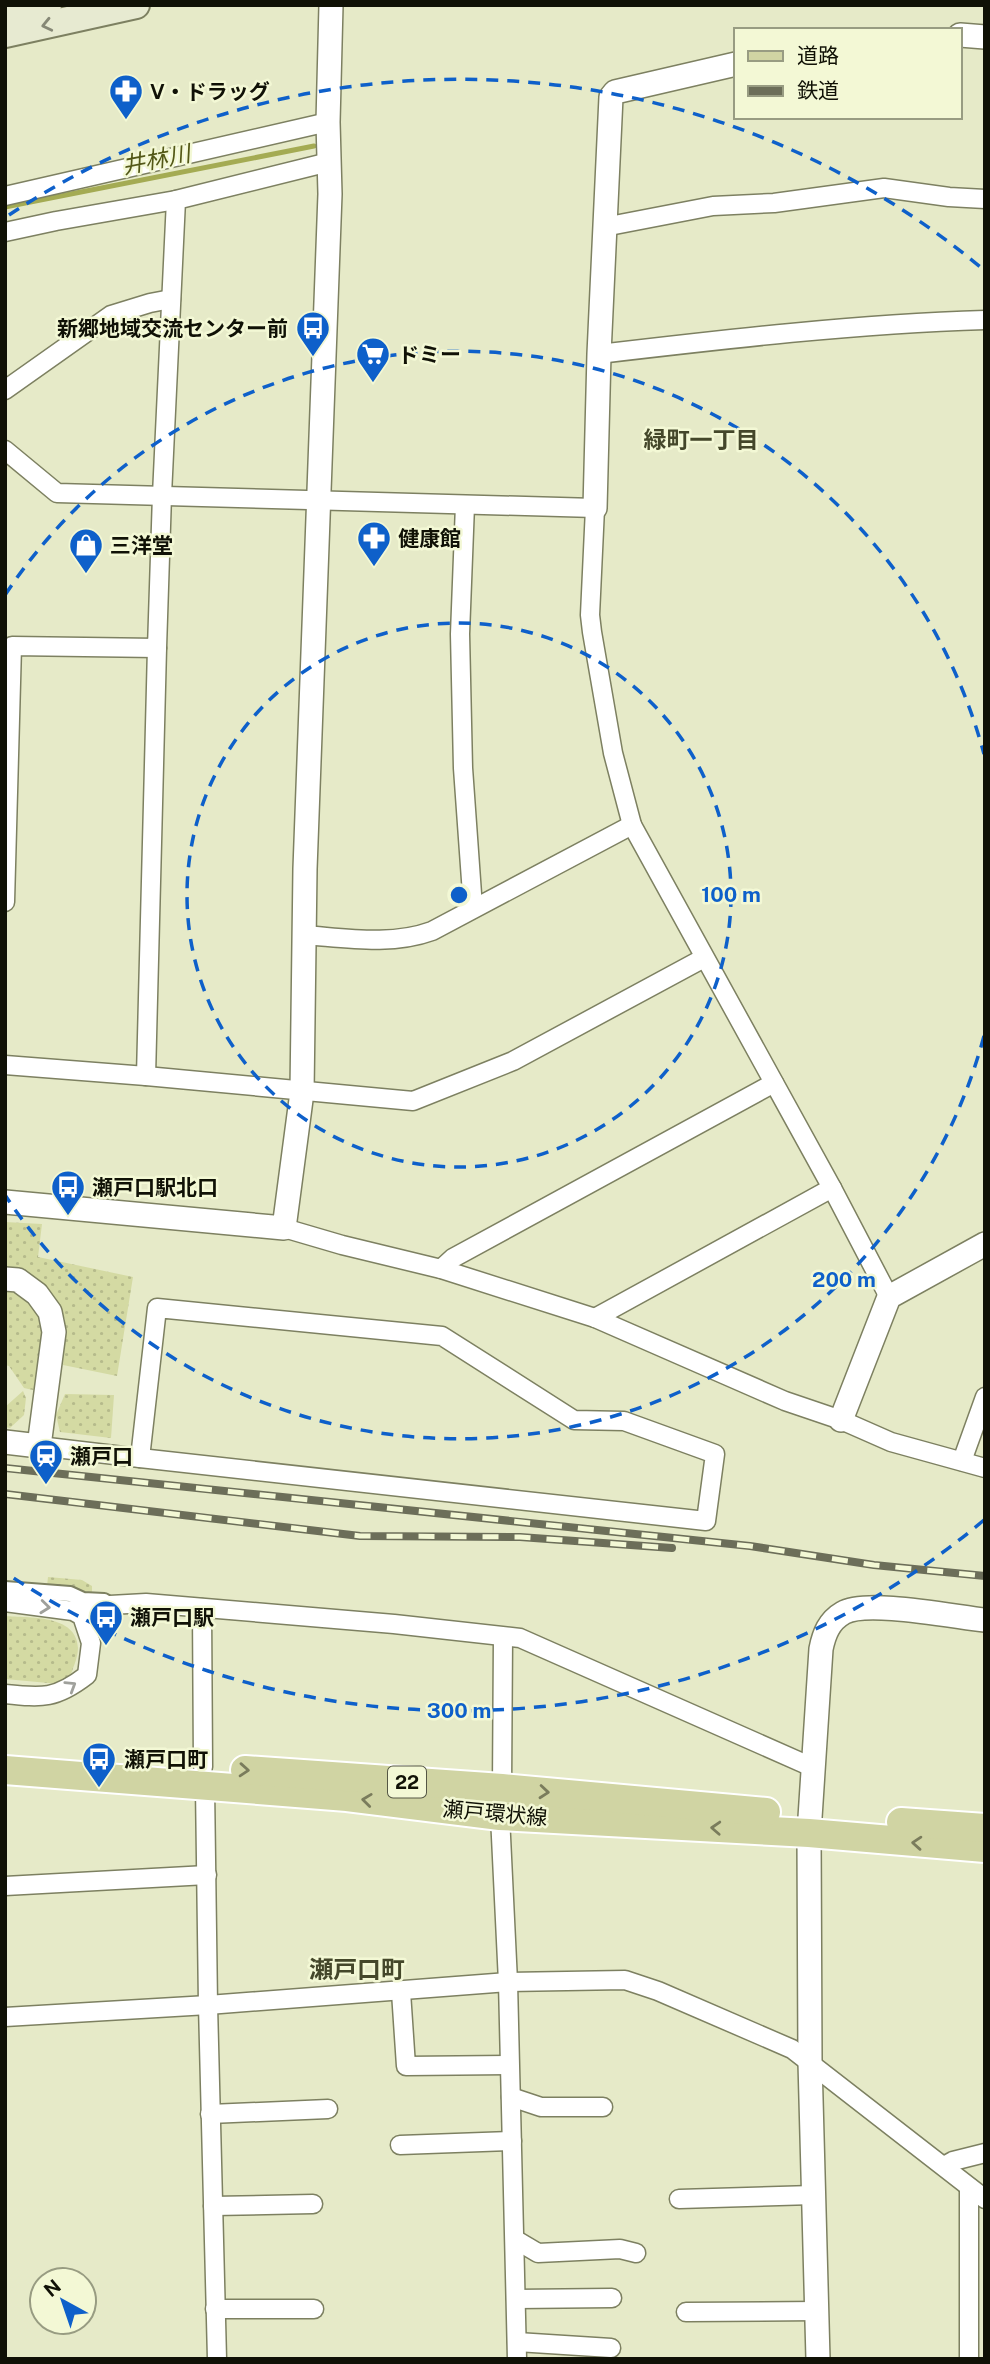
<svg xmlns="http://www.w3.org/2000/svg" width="990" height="2364" viewBox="0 0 990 2364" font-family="'Public Sans','Noto Sans JP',sans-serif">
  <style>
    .garden { fill: url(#garden-dots) }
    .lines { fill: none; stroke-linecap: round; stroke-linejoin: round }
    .stream { stroke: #a4ab53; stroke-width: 5 }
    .pedestrian-casing { stroke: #7d8061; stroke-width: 18 }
    .minor-casing { stroke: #7d8061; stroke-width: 21 }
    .tertiary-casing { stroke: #7d8061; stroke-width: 26 }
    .secondary-casing { stroke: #7d8061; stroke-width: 30 }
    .primary-casing { stroke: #fff; stroke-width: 32 }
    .pedestrian { stroke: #fff; stroke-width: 14 }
    .minor { stroke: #fff; stroke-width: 18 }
    .tertiary { stroke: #fff; stroke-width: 23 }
    .secondary { stroke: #e7ead1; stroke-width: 26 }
    .primary { stroke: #d0d4a3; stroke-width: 28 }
    .rail-casing { stroke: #6c6e59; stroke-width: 8 }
    .rail { stroke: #f3f8d5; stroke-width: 5; stroke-dasharray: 16; stroke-linecap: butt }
    .oneway { stroke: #868876 }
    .oneway2 { stroke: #9fa09b }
    .oneway3 { stroke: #7a7c5c }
    .ring { fill: none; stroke: #0e60ca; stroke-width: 3.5; stroke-dasharray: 12 9 }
    .labels { text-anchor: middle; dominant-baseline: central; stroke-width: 5; stroke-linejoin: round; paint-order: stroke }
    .shield { fill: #f3f8d5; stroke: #545644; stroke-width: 2 }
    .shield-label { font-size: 19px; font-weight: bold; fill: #101106 }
    .poi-label { font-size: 21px; font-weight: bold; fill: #101106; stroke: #f3f8d5; text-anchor: start }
    .street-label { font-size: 21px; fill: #101106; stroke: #f3f8d5 }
    .water-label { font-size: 23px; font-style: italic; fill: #535817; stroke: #f3f8d5 }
    .neighbourhood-label { font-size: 23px; font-weight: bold; fill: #44472a; stroke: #f3f8d5 }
    .quarter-label { font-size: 24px; font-weight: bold; fill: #44472a; stroke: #f3f8d5 }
    .centre { fill: #0e60ca; stroke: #f3f8d5; stroke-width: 3.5 }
    .ring-label { font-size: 21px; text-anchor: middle; font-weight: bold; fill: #0e60ca; stroke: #f3f8d5; stroke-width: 5; stroke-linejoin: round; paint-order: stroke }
  </style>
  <defs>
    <pattern id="garden-dots" width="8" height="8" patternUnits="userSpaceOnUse" patternTransform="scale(1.75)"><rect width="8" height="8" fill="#d4daa3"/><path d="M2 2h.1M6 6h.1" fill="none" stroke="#b5ba8b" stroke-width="1.8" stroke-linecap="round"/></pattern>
  </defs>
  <rect width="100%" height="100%" fill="#e6eac8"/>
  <g class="garden">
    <polygon points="5,1222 42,1224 38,1257 133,1277 117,1376 63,1365 65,1319 43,1284 23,1270 5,1267"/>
    <path d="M5,1290C54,1300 42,1354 37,1391L24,1388L9,1366L5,1365Z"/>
    <polygon points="23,1391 26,1398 24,1415 10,1428 5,1427 5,1407"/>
    <polygon points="65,1394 114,1395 111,1438 60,1432 56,1415"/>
    <polygon points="48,1577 82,1580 92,1586 92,1595 47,1586"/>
    <path d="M5,1616C28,1618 77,1614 78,1648C78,1658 72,1670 69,1680L59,1684L5,1679Z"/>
  </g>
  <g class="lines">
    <polyline class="stream" points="5,207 314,146"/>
    <g class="pedestrian-casing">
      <polyline id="pedestrian" points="5,1589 70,1594 83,1600 104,1601 110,1605"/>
    </g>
    <g class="minor-casing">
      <g id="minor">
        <polyline points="5,196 328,122"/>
        <polyline points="604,227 713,206 774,203 884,188 949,197 985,199"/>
        <polyline points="5,232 56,221 176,200"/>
        <path d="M599,354C727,339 855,324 985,320"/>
        <polyline points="5,390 111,315 150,303 171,299"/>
        <polyline points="5,450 57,493 595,508 590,615 592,632 613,753 632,825 832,1188 889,1297"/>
        <polyline points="465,505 460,634 463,768 473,908"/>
        <polyline points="5,902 12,646 157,648 162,495 176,200 329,162"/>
        <path d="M304,935C346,938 391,946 432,931L632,825"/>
        <polyline points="5,1065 146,1076 413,1101 513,1061 704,958"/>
        <polyline points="146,1076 157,648"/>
        <polyline points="284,1228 342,1245 441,1269 595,1318 785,1401 841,1420 891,1442 985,1468"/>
        <polyline points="441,1269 453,1258 774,1083"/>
        <polygon points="157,1308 442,1336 574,1420 624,1421 715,1454 706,1521 140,1458"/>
        <polyline points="595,1318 832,1188"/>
        <polyline points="39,1446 140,1458"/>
        <polyline points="962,1461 985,1397"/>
        <path d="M5,1602L73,1611L82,1616L91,1643L87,1675C56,1699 43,1698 5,1694"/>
        <polyline points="202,1608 203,1767"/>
        <polyline points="82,1616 110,1605 146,1603 394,1624 520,1638 814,1768"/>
        <polyline points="205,1787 208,2005 217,2359"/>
        <polyline points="502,1788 503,1637"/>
        <polyline points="500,1816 508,1982 517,2359"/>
        <polyline points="5,1886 207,1875"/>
        <polyline points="401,1992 406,2066 509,2065"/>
        <polyline points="5,2017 208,2005 508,1982 625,1980 658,1991 792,2049 985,2199"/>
        <polyline points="511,2097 541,2107 603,2107"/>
        <polyline points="210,2114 328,2109"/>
        <polyline points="400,2145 512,2141"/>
        <polyline points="944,2166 953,2161 985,2153"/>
        <polyline points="969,2187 969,2359"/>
        <polyline points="679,2199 813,2195"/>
        <polyline points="213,2206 313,2204"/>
        <polyline points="516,2240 538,2253 620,2249 636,2253"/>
        <polyline points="516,2299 612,2298"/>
        <polyline points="215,2309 314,2309"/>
        <polyline points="686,2312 818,2311"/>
        <polyline points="517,2342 611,2348"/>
      </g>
    </g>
    <g class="tertiary-casing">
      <g id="tertiary">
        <polyline points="960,35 985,37"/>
        <polyline points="595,508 599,354 611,97 615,92 736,64"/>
        <polyline points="5,1202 284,1228 302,1092 305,869 330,194 328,122 331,5"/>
        <polyline points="5,1279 18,1280 37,1294 50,1312 54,1332 39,1446 5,1442"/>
        <polyline points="841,1420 889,1297 985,1244"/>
        <path d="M818,2359L810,2062L809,1833L821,1649C824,1634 829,1621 843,1613C866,1599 955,1617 985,1620"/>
      </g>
    </g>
    <g class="secondary-casing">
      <g id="secondary">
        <polyline points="5,15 48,5"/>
        <polyline points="5,34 136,5"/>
      </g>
    </g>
    <g class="primary-casing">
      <g id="primary">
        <polyline points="5,1770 347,1797 500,1816 809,1833 985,1848"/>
        <polyline points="245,1770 502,1788 766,1812"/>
        <polyline points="901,1822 985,1828"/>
      </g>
    </g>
    <use href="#pedestrian" class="pedestrian"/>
    <use href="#minor" class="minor"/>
    <use href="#tertiary" class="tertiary"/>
    <use href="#secondary" class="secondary"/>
    <use href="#primary" class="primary"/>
    <g class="rail-casing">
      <g id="rail">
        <polyline points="5,1468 750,1546 874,1565 985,1576"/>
        <polyline points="5,1494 360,1536 520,1537 672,1548"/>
      </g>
    </g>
    <use href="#rail" class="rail"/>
  </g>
  <defs><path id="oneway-chevron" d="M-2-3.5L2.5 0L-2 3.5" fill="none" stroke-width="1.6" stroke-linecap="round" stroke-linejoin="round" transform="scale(1.75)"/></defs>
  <use class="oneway" href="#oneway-chevron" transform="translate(47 25) rotate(167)"/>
  <g class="oneway2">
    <use href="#oneway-chevron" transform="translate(45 1607) rotate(6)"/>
    <use href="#oneway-chevron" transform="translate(71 1686) rotate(-32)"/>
  </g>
  <g class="oneway3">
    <use href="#oneway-chevron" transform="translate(244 1770) rotate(4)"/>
    <use href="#oneway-chevron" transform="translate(544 1792) rotate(5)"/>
    <use href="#oneway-chevron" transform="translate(367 1800) rotate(-173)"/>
    <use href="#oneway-chevron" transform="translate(716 1828) rotate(-177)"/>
    <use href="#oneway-chevron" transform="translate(917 1843) rotate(-176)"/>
  </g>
  <g class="ring">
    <circle cx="459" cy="895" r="272"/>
    <path d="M984 1036A544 544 0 0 1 5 1195M5 595A544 544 0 0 1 984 754"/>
    <path d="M984 1520A816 816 0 0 1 9 1575M9 215A816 816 0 0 1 984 270"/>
  </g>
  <defs>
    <g id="pharmacy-pin" transform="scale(1.75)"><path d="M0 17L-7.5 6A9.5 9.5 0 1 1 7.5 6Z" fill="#0e60ca" stroke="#f3f8d5"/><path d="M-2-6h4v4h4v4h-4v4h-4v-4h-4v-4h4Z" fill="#fff"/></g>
    <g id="bus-pin" transform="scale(1.75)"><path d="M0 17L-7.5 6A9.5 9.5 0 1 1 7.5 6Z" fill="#0e60ca" stroke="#f3f8d5"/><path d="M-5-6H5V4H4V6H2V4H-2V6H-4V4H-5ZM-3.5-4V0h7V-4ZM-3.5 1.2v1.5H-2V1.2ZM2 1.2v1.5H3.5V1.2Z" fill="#fff"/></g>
    <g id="supermarket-pin" transform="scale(1.75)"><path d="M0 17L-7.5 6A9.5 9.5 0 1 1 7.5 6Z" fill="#0e60ca" stroke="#f3f8d5"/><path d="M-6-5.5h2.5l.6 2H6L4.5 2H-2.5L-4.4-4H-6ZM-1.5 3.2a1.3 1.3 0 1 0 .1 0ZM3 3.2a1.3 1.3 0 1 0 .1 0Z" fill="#fff"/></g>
    <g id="shop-pin" transform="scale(1.75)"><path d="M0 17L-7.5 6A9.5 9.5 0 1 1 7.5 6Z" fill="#0e60ca" stroke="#f3f8d5"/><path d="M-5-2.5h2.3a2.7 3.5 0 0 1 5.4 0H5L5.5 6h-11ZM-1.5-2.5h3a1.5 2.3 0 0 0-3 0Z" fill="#fff"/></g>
    <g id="station-pin" transform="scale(1.75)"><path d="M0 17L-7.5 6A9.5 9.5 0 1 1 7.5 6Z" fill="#0e60ca" stroke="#f3f8d5"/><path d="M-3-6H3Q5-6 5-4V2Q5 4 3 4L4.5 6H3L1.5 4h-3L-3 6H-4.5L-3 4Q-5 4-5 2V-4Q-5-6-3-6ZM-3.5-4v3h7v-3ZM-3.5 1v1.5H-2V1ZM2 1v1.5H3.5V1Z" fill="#fff"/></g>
  </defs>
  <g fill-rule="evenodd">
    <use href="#pharmacy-pin" x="126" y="91"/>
    <use href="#bus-pin" x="313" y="328"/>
    <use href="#supermarket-pin" x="373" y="354"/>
    <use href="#pharmacy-pin" x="374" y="538"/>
    <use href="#shop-pin" x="86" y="545"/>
    <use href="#bus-pin" x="68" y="1187"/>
    <use href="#station-pin" x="46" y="1456"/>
    <use href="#bus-pin" x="106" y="1617"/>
    <use href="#bus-pin" x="99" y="1759"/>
  </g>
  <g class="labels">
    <rect class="shield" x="388" y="1766.5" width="38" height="31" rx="5"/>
    <g class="shield-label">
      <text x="407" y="1782">22</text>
    </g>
    <g class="poi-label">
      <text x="150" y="91">V・ドラッグ</text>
      <text x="288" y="328" text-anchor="end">新郷地域交流センター前</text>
      <text x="398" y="354">ドミー</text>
      <text x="398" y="538">健康館</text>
      <text x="110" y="545">三洋堂</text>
      <text x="92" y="1187">瀬戸口駅北口</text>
      <text x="70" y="1456">瀬戸口</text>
      <text x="130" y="1617">瀬戸口駅</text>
      <text x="124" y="1759">瀬戸口町</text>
    </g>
    <g class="street-label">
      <text transform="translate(495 1813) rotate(5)">瀬戸環状線</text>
    </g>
    <g class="water-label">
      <text transform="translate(156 159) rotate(-11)">井林川</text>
    </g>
    <g class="neighbourhood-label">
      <text x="701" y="439">緑町一丁目</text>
    </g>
    <g class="quarter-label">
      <text x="357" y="1969">瀬戸口町</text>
    </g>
  </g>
  <circle cx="459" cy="895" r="10" class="centre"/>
  <g class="ring-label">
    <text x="731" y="902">100 m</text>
    <text x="844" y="1287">200 m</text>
    <text x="459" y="1718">300 m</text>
  </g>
  <rect width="990" height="2364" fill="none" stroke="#101106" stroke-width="14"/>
  <rect x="734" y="28" width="228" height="91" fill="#f3f8d5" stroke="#989c82" stroke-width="2"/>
  <rect x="748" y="51" width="35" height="10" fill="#d0d4a3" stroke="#989c82" stroke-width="2"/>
  <text x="797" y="63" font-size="21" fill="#101106">道路</text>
  <rect x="748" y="86" width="35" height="10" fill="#6c6e59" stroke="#989c82" stroke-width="2"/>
  <text x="797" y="98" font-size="21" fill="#101106">鉄道</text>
  <g transform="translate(63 2301) rotate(320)"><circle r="33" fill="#f3f8d5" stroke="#989c82" stroke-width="2"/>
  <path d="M0-5L12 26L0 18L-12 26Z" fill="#0e60ca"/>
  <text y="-10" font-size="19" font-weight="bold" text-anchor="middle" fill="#101106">N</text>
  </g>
</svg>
